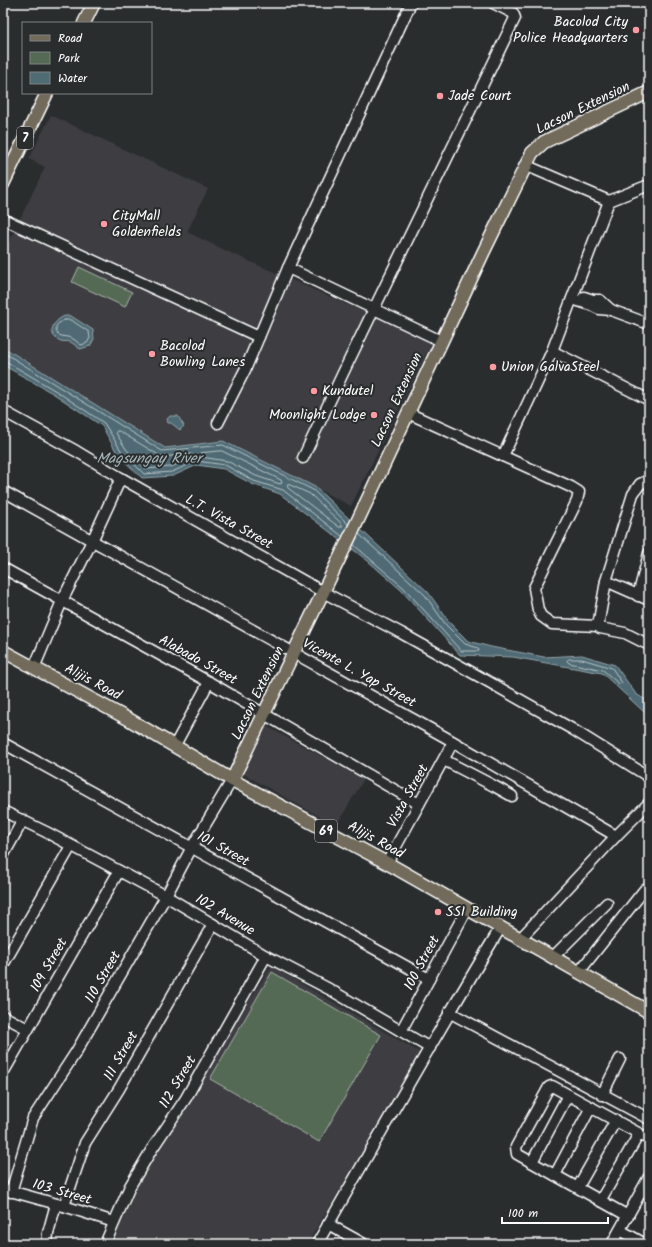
<svg xmlns="http://www.w3.org/2000/svg" width="652" height="1247" viewBox="0 0 652 1247" font-family="Kalam,sans-serif">
  <style>
    .built { fill: #3c3d43 }
    .green { fill: #546a55; stroke: #aab4aa }
    .water { fill: #4f6b74; stroke: #95a6ac }
    .pier { fill: #2a2d2e }
    .lines { fill: none; stroke-linecap: round; stroke-linejoin: round }
    .shore { stroke: #b9c4c7; stroke-width: 1 }
    .minor-casing { stroke: #fff; stroke-width: 13 }
    .major-casing { stroke: #fff; stroke-width: 15 }
    .minor { stroke: #2a2d2e; stroke-width: 10 }
    .major { stroke: #726b5a; stroke-width: 12 }
    .poi-dot { fill: #ff9aa2; stroke: #2a2d2e; stroke-width: 1.5 }
    .labels { text-anchor: middle; dominant-baseline: central; stroke-width: 4; stroke-linejoin: round; paint-order: stroke }
    .shield { fill: #2a2d2e; stroke: #bfc0c0; stroke-width: 1 }
    .shield-label { font-size: 13px; font-weight: bold; fill: #fff }
    .poi-label { font-size: 14px; fill: #fff; stroke: #2a2d2e; text-anchor: start }
    .street-label { font-size: 14px; fill: #fff; stroke: #2a2d2e }
    .water-label { font-size: 15px; font-style: italic; fill: #a7b5ba; stroke: #2a2d2e }
  </style>
  <rect width="100%" height="100%" fill="#2a2d2e"/>
  <filter id="ink" filterUnits="userSpaceOnUse"><feTurbulence type="fractalNoise" baseFrequency=".025" numOctaves="2"/><feDisplacementMap in="SourceGraphic" scale="8" xChannelSelector="R" yChannelSelector="G"/><feConvolveMatrix kernelMatrix="1 2 1 2 8 2 1 2 1" color-interpolation-filters="sRGB"/></filter>
  <g filter="url(#ink)">
    <g class="built">
      <polygon points="51,115 208,189 187,232 233,254 432,342 351,506 223,441 165,448 3,347 3,254 45,167 29,159"/>
      <polygon points="266,726 364,779 336,826 243,774"/>
      <polygon points="271,966 423,1054 307,1244 111,1244 139,1183 158,1147"/>
    </g>
    <g class="green">
      <polygon points="79,267 132,292 125,307 72,282"/>
      <polygon points="272,972 381,1035 319,1142 210,1079"/>
    </g>
    <g class="water">
      <path d="M65,316H71L93,330L94,339L90,346L80,349C77,347 73,343 70,342C67,341 63,342 61,341C45,335 53,320 65,316Z"/>
      <polygon points="3,347 165,448 223,441 315,487 428,592 450,623 468,641 491,647 544,657 582,655 615,665 636,694 649,702 649,712 644,712 602,673 513,657 460,655 401,590 368,561 280,494 252,484 224,469 197,465 173,476 142,478 118,455 102,426 54,394 3,365"/>
      <polygon points="170,416 178,416 184,426 180,430 171,423 168,423 167,419"/>
    </g>
    <polygon class="pier" points="350,519 362,528 351,550 339,541"/>
    <g class="lines">
      <g class="shore">
        <path d="M65,320H71L89,332L90,338L87,343L81,345C78,343 76,340 73,339C68,335 55,339 56,328C56,324 61,321 65,320Z"/>
        <polyline points="3,352 162,451 223,445 313,490 348,524"/>
        <polyline points="3,362 7,362 56,391 104,423 122,452 144,474 172,472 197,461 225,465 254,481 283,490 342,536"/>
        <polygon points="117,431 119,431 162,457 191,454 193,457 171,467 146,469 126,449 116,433"/>
        <polygon points="222,451 281,480 282,483 280,484 256,476 227,461 201,457 200,455 201,453"/>
        <polygon points="288,484 310,494 342,524 342,527 339,527 288,488"/>
        <polyline points="354,545 404,588 461,651 479,651 478,648 465,644 446,625 425,595 359,534"/>
        <polygon points="569,659 582,659 612,668 622,683 619,684 603,670 569,663 567,661"/>
      </g>
      <g class="minor-casing">
        <g id="minor">
          <polyline points="525,165 609,201 649,185"/>
          <polyline points="3,219 259,337"/>
          <polyline points="288,268 441,341"/>
          <polyline points="584,297 593,300 600,300 611,310"/>
          <polyline points="572,299 591,305 599,309 611,310 649,324"/>
          <polyline points="552,351 649,400"/>
          <polyline points="3,411 76,451 121,478 323,592 401,633 489,682 572,729 649,777"/>
          <polyline points="408,413 571,487 579,492 577,501 534,588 538,610 541,616 552,624 598,626"/>
          <polyline points="218,423 245,370 288,268 411,3"/>
          <polyline points="503,456 552,351 609,201"/>
          <polyline points="303,458 343,373 515,18 513,13 493,3"/>
          <polyline points="649,480 640,484 633,494 606,581 598,626 600,628 625,633 649,645"/>
          <polyline points="3,491 445,737 616,836"/>
          <polyline points="3,568 209,682 419,804"/>
          <polyline points="606,581 649,600"/>
          <polyline points="638,596 649,553"/>
          <polyline points="34,668 62,601 92,541 121,478"/>
          <polyline points="3,743 429,979"/>
          <polyline points="175,745 209,682"/>
          <polyline points="444,760 494,786 512,796"/>
          <polyline points="3,811 46,832 166,896 266,956 329,989 430,1048"/>
          <polyline points="3,856 23,820"/>
          <polyline points="387,863 453,742"/>
          <polyline points="520,939 616,836 649,803"/>
          <polyline points="552,958 607,903"/>
          <polyline points="3,965 71,846"/>
          <polyline points="579,972 645,889"/>
          <polyline points="449,1012 649,1119"/>
          <polyline points="3,1016 28,1029"/>
          <polyline points="401,1031 467,909"/>
          <polyline points="3,1073 119,871"/>
          <polyline points="602,1095 620,1059"/>
          <polyline points="532,1162 568,1095"/>
          <polyline points="555,1175 591,1107"/>
          <polyline points="578,1187 616,1120"/>
          <polyline points="3,1189 64,1206 114,1222"/>
          <polyline points="11,1192 33,1118 76,1052 166,896 192,847 232,780"/>
          <polyline points="600,1201 639,1134"/>
          <polyline points="64,1206 85,1143 119,1089 213,924"/>
          <polyline points="628,1216 517,1154 516,1147 549,1087 552,1086 649,1139"/>
          <polyline points="328,1224 364,1244"/>
          <polyline points="620,1230 645,1244"/>
          <polyline points="47,1244 48,1233 56,1204"/>
          <polyline points="105,1244 130,1186 152,1149 186,1098 266,956"/>
          <path d="M317,1244C378,1138 437,1032 501,927"/>
          <polyline points="612,1244 649,1177"/>
        </g>
      </g>
      <g class="major-casing">
        <g id="major">
          <polyline points="84,23 94,3"/>
          <polyline points="3,184 47,93"/>
          <polyline points="3,651 130,720 232,780 387,863 649,1012"/>
          <polyline points="232,780 357,522 483,253 532,153 544,142 649,92"/>
        </g>
      </g>
      <use href="#minor" class="minor"/>
      <use href="#major" class="major"/>
    </g>
  </g>
  <g class="poi-dot">
    <circle cx="636" cy="30" r="4"/>
    <circle cx="440" cy="96" r="4"/>
    <circle cx="104" cy="224" r="4"/>
    <circle cx="152" cy="354" r="4"/>
    <circle cx="493" cy="367" r="4"/>
    <circle cx="314" cy="391" r="4"/>
    <circle cx="374" cy="415" r="4"/>
    <circle cx="438" cy="912" r="4"/>
  </g>
  <g class="labels">
    <g class="shield">
      <rect x="17" y="127" width="16" height="22" rx="3"/>
      <rect x="315" y="820" width="22" height="22" rx="3"/>
    </g>
    <g class="shield-label">
      <text x="25" y="138">7</text>
      <text x="326" y="831">69</text>
    </g>
    <g class="poi-label">
      <text x="628" y="22" text-anchor="end">Bacolod City<tspan x="628" dy="16">Police Headquarters</tspan></text>
      <text x="448" y="96">Jade Court</text>
      <text x="112" y="216">CityMall<tspan x="112" dy="16">Goldenfields</tspan></text>
      <text x="160" y="346">Bacolod<tspan x="160" dy="16">Bowling Lanes</tspan></text>
      <text x="501" y="367">Union GalvaSteel</text>
      <text x="322" y="391">Kundutel</text>
      <text x="366" y="415" text-anchor="end">Moonlight Lodge</text>
      <text x="446" y="912">SSI Building</text>
    </g>
    <g class="street-label">
      <text transform="translate(583 108) rotate(-26)">Lacson Extension</text>
      <text transform="translate(397 400) rotate(-65)">Lacson Extension</text>
      <text transform="translate(229 522) rotate(29)">L.T. Vista Street</text>
      <text transform="translate(198 660) rotate(29)">Alabado Street</text>
      <text transform="translate(359 673) rotate(29)">Vicente L. Yap Street</text>
      <text transform="translate(93 682) rotate(28)">Alijis Road</text>
      <text transform="translate(258 693) rotate(-64)">Lacson Extension</text>
      <text transform="translate(408 796) rotate(-61)">Vista Street</text>
      <text transform="translate(376 840) rotate(29)">Alijis Road</text>
      <text transform="translate(223 849) rotate(29)">101 Street</text>
      <text transform="translate(225 915) rotate(31)">102 Avenue</text>
      <text transform="translate(422 963) rotate(-62)">100 Street</text>
      <text transform="translate(49 965) rotate(-60)">109 Street</text>
      <text transform="translate(103 977) rotate(-60)">110 Street</text>
      <text transform="translate(121 1056) rotate(-60)">111 Street</text>
      <text transform="translate(178 1082) rotate(-59)">112 Street</text>
      <text transform="translate(62 1192) rotate(16)">103 Street</text>
    </g>
    <g class="water-label">
      <text x="149" y="459">Magsungay River</text>
    </g>
  </g>
  <rect width="652" height="1247" fill="none" stroke="#2a2d2e" stroke-width="16"/>
  <rect x="8" y="8" width="636" height="1231" fill="none" stroke="#fff" stroke-width="1.5" filter="url(#ink)"/>
  <rect x="22" y="22" width="130" height="72" fill="#2a2d2e" stroke="#7f8182"/>
  <rect x="30" y="35" width="20" height="6" fill="#726b5a" stroke="#7f8182"/>
  <text x="58" y="42" font-size="12" fill="#ffffff">Road</text>
  <rect x="30" y="52" width="20" height="12" fill="#546a55" stroke="#7f8182"/>
  <text x="58" y="62" font-size="12" fill="#ffffff">Park</text>
  <rect x="30" y="72" width="20" height="12" fill="#4f6b74" stroke="#7f8182"/>
  <text x="58" y="82" font-size="12" fill="#ffffff">Water</text>
  <path d="M502 1217v6h106v-6" fill="none" stroke="#ffffff" stroke-width="2"/>
  <text x="508" y="1217" font-size="12" fill="#ffffff" stroke="#2a2d2e" stroke-width="3" paint-order="stroke">100 m</text>
</svg>
